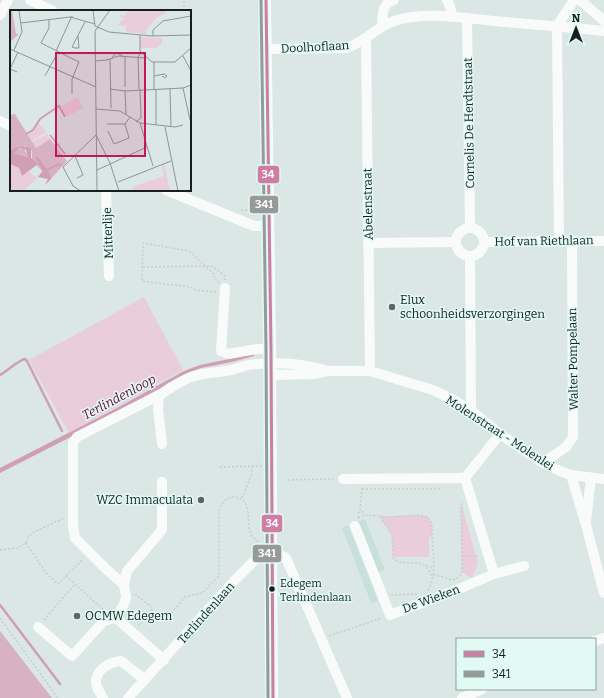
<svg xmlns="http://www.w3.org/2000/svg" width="604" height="698" viewBox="0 0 604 698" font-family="Bitter,serif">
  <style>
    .built { fill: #c8e0db }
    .green { fill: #eacdda }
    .forest { fill: #d8b2c2 }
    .water { fill: #d19eb3 }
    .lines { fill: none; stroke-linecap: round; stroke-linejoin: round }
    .stream { stroke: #d19eb3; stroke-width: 2.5 }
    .path { stroke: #c9cecc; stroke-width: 1.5; stroke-dasharray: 2 2; stroke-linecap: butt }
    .minor { stroke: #f9fbfb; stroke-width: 10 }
    .bus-1-casing { stroke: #e1faf4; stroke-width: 6 }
    .bus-2-casing { stroke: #e1faf4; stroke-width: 6 }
    .bus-1 { stroke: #ce7da3; stroke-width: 3 }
    .bus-2 { stroke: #969a99; stroke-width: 3 }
    .poi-dot { fill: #5b6563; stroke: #e1faf4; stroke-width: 1.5 }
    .bus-dot { fill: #161f1d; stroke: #e1faf4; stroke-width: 1.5 }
    .labels { text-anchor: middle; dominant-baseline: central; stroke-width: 3; stroke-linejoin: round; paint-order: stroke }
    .bus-label { font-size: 11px; fill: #161f1d; stroke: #e1faf4; text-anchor: start }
    .street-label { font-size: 12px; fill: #161f1d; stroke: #e1faf4 }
    .poi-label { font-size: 12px; fill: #161f1d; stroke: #e1faf4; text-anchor: start }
    .water-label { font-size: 13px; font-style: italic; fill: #69093e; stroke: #e1faf4 }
    .inset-river { fill: none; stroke: #d19eb3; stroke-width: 2 }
    .inset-road { fill: none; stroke: #8c9794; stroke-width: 1 }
    .view { fill: #c2185b; fill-opacity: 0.15; stroke: #c2185b; stroke-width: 2 }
    .inset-edge { fill: none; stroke: #161f1d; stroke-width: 2 }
    .line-badge { stroke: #e1faf4; stroke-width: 1.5 }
    .badge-label { font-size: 11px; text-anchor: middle; font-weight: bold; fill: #fff }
  </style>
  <rect width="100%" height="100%" fill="#dae7e4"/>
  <g class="built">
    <polygon points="365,519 385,570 378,573 358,521"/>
    <polygon points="348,525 378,601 371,603 342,528"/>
  </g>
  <g class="green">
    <polygon points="144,297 183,370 69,433 29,360"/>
    <polygon points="462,506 478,563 472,577 469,577 462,571 461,507"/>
    <polygon points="417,515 428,517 432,524 432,536 429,537 429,557 393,557 392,535 380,517"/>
  </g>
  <polygon class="forest" points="0,631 52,698 0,698"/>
  <polygon class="water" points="253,354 254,354 254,356 232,362 201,368 188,373 168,383 158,390 100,422 0,473 0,468 113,410 184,371 200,365"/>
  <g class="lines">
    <g class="stream">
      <path d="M0,375C6,372 20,359 25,359L27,361L62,431"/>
      <polyline points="0,605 60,684"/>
    </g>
    <g class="path">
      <polyline points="184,11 184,0"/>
      <polyline points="241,210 261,210"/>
      <polyline points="143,267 212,266 225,276 225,280"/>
      <polyline points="216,292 196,290 190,287 142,281 143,243 189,251 215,275 214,278 219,283"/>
      <polyline points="220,467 264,466"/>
      <polyline points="288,480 333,479"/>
      <polyline points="362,488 360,510 365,514"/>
      <polyline points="362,489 435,489 441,488"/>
      <polyline points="242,498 251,476 252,467"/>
      <path d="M380,517L392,535L393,558C407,570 422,553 431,575L440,576L453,580"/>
      <path d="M358,518L366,515L388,517L417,515L428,517L432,524V529C432,548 438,576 427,592"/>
      <polyline points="358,518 359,510"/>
      <polyline points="26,543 46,573 58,584 83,559"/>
      <polyline points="0,550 17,548 26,543 28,537 34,532 64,518"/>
      <polyline points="463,556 477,556"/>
      <polyline points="426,565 430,567 433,565"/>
      <polyline points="66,576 105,611"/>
      <polyline points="453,580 459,577 462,574 461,507 462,501"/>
      <polyline points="135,594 153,608 138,626"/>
      <polyline points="391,595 417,594"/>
      <path d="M151,610L165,621L185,597L193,595L202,593L219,576V508C223,502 226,497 233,497C253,497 246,518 250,532C251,536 255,539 258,542"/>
      <polyline points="0,618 58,698"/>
      <polyline points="44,620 75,584"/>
      <polyline points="329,636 382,618"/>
    </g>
    <g class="minor">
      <polyline points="30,0 53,11"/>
      <polyline points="266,0 271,349 273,698"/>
      <polyline points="447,0 450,6 452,17"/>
      <polyline points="580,0 604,21"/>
      <polyline points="0,15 8,0"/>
      <polyline points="467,18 470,228"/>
      <path d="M382,26C383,15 381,4 394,0"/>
      <polyline points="366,38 370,371"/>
      <path d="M266,49L346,48C364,43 376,27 394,21C426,11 462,18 494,21C531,24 567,27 604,31"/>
      <polyline points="0,121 11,126"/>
      <polyline points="106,190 109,276"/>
      <polyline points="166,190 254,226 268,226"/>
      <circle cx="470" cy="242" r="14"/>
      <polyline points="559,241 557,26 574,0"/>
      <polyline points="484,242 604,241"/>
      <polyline points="368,243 456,242"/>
      <polyline points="470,256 471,410"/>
      <polyline points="225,288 221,351 228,354 257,349 271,349"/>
      <polyline points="271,375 315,374 328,371 370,371 413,384 433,390 452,399 471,410 500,434 543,463 560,471 571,475 604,479"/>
      <polyline points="159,395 158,409 162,444"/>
      <polyline points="543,463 566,447 573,437 572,241"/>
      <polyline points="571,475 586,525 604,593"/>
      <polyline points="343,479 465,478"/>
      <polyline points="162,482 162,530 127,571 124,585 126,597 124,604 116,618 164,660"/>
      <polyline points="586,521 591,478"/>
      <polyline points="355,526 390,615 459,589 494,574 465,478 500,434"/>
      <polyline points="272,550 286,558 347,698"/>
      <polyline points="494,574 524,566"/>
      <path d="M124,585L105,568L75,538L73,526V443L77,437L159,395C170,389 180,381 191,377C202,373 213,373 225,371C233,371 240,367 248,365C274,362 303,363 328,371"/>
      <polyline points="38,627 72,656 104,621 116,618"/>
      <polyline points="595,641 604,638"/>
      <path d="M103,698C100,693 95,686 96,680C98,668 111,662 121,661L145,680"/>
      <polyline points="128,698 233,582 256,559 272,550"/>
      <polyline points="462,698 482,689"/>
    </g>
    <g class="bus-1-casing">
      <polyline id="bus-1" points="266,0 271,349 273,698"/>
    </g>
    <g class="bus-2-casing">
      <polyline id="bus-2" points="261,0 266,349 268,698"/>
    </g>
    <use href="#bus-1" class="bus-1"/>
    <use href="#bus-2" class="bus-2"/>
  </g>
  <g class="poi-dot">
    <circle cx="392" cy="307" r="4"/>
    <circle cx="201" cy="500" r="4"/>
    <circle cx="77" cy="616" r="4"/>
  </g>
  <circle class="bus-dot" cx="272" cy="589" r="3.5"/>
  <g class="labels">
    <g class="bus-label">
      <text x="280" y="583">Edegem<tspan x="280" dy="14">Terlindenlaan</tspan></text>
    </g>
    <g class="street-label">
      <text transform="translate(315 47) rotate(-3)">Doolhoflaan</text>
      <text transform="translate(469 123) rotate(-91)">Cornelis De Herdtstraat</text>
      <text transform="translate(368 204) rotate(-91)">Abelenstraat</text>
      <text transform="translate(108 233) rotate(-92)">Mitterlije</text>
      <text transform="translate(544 241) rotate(-1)">Hof van Riethlaan</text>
      <text transform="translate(573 359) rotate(-91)">Walter Pompelaan</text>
      <text transform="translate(500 433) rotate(33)">Molenstraat - Molenlei</text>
      <text transform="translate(431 599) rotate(-20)">De Wieken</text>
      <text transform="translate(206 613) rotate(-48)">Terlindenlaan</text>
    </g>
    <g class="poi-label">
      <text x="400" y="300">Elux<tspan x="400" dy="14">schoonheidsverzorgingen</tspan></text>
      <text x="193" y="500" text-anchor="end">WZC Immaculata</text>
      <text x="85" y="616">OCMW Edegem</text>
    </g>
    <g class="water-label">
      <text transform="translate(119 397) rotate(-28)">Terlindenloop</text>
    </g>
  </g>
  <g transform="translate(10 10)">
    <rect width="181" height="181" fill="#dae7e4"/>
    <path d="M119,0H154L155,4L147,7L135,21L137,24L116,22V16L108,15L113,8L109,6L110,4L114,6ZM131,27L152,28V33L146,38H130ZM67,87L73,98L56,107L50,97ZM28,113L37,122L22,131L18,123ZM37,124L40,129L26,138L22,132ZM0,154L9,158L12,166L18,161L27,168L13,181H0ZM154,154L160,181H123L122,177L154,166L152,155Z" fill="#eacdda"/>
    <path d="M0,0H2L6,24H9L0,32ZM5,104L26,138L40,129L57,151L40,170L31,165L28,167L32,161L22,150V141L15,136L0,140V105ZM13,138L19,147L4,143V141Z" fill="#d8b2c2"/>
    <path d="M3,107L40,165L41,169L35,175L38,169L28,167L33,162L24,145L30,150L4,108L0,109ZM11,136L21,138V148L28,154L12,166L9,158L0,154V140ZM10,138L16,140L18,147L4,143Z" fill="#d19eb3" fill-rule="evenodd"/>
    <path class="inset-river" d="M16,124L23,120L30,109L49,96L55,107M40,125L55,144M36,160L50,154L52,155"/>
    <path class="inset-road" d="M83,0L85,16L99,22L142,26L181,25M63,7H60L85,14M39,10V18L31,33L69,52L62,69V84M11,13L60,7M130,25V41L142,52H165L181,38M68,26L69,38H65L62,37L75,12M143,26V20L153,11L181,6M0,39L86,77M4,40L12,22L9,0M46,41L61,8M115,46V77M173,46L181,61M102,47L107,43L113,46M100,49L101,98M85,51L97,50L108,46L136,48M144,52V79M7,62L0,59L8,42M35,66L48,42M144,66L154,64L157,66L155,68L152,66M173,78L180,110M100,79L115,81M129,79L128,47L131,43M146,79V115M160,79L161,117M115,81L173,78L181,75M115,81L116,104M86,99L110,101L130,113L165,117L173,115M126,112L131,108L130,79M130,113L143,156M97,114H115M155,117L168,181M98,121L104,134L119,128L115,114L120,107M86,125L100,153L109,181M65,146L73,165L67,168M87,160L137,137M108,172L161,151M71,181L63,176L53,157L86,125M87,181L85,21L100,0"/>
    <path class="view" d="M46,43H135V146H46Z"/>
    <rect width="181" height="181" class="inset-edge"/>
  </g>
  <g class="line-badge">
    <rect x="257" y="165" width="23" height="19" rx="4" fill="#ce7da3"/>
    <rect x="249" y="195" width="30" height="19" rx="4" fill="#969a99"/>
    <rect x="261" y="514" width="22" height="19" rx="4" fill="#ce7da3"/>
    <rect x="252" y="544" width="30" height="19" rx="4" fill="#969a99"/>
  </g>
  <g class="badge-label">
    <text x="268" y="178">34</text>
    <text x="264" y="208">341</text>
    <text x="272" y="527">34</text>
    <text x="267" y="557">341</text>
  </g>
  <rect x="456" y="638" width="140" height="52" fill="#e1faf4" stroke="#90a29e"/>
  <rect x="464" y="651" width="20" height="6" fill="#ce7da3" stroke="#90a29e"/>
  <text x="492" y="658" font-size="12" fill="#161f1d">34</text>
  <rect x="464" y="671" width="20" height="6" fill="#969a99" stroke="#90a29e"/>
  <text x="492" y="678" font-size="12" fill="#161f1d">341</text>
  <g transform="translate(576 28)" stroke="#e1faf4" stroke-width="3" paint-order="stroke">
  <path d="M0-3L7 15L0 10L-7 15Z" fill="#161f1d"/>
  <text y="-6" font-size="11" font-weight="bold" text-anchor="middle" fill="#161f1d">N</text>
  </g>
</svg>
